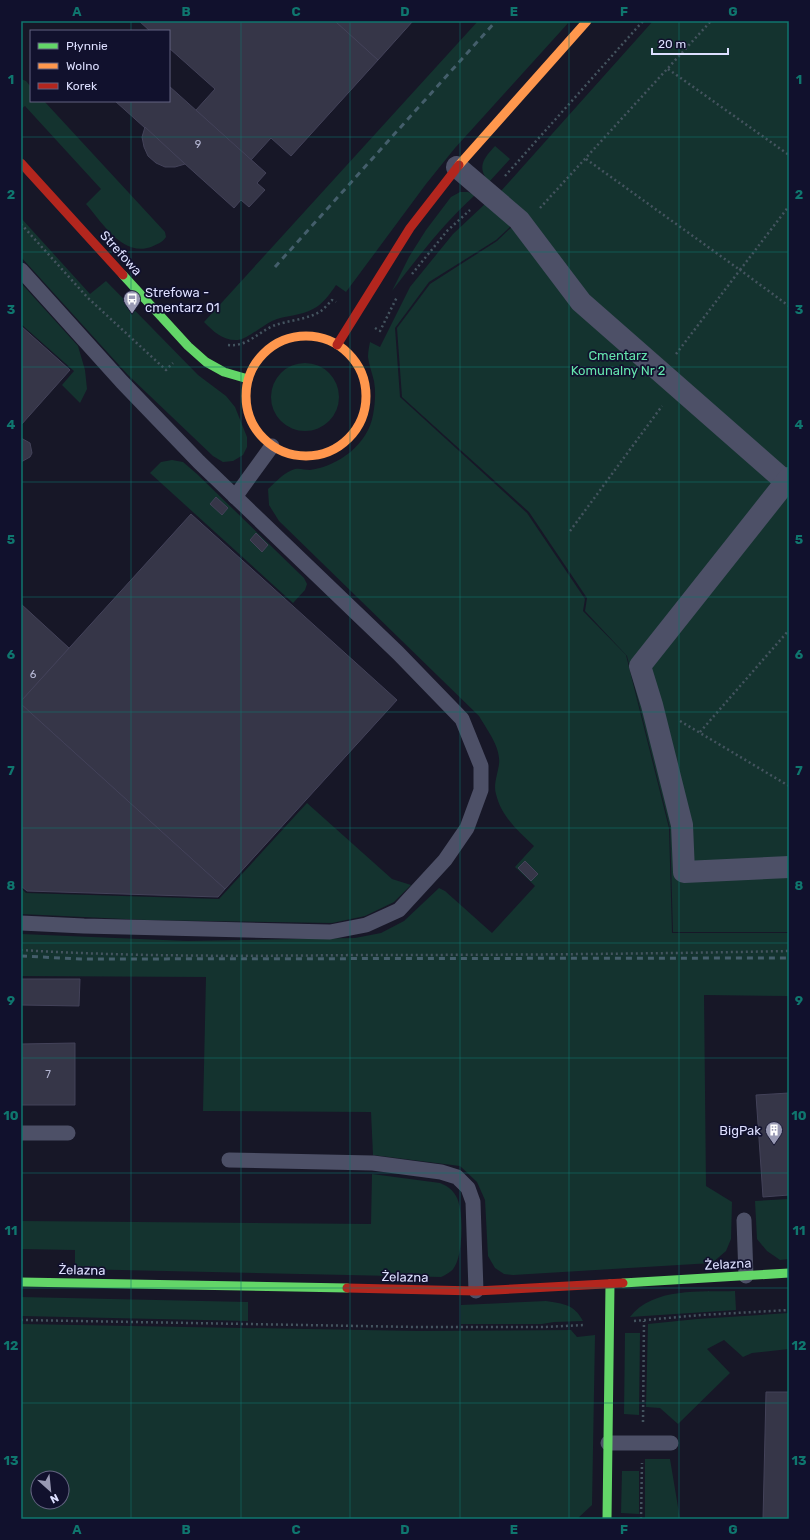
<svg xmlns="http://www.w3.org/2000/svg" width="810" height="1540" viewBox="0 0 810 1540" font-family="Rubik,sans-serif">
  <style>
    .green { fill: #14332f; fill-rule: evenodd }
    .building { fill: #363648; stroke: #434259 }
    .lines { fill: none; stroke-linecap: round; stroke-linejoin: round }
    .path { stroke: #44545f; stroke-width: 2.5; stroke-dasharray: 2 3; stroke-linecap: butt }
    .lane { stroke: #4d5067; stroke-width: 15 }
    .street { stroke: #4d5067; stroke-width: 22 }
    .fast { stroke: #63d668; stroke-width: 9 }
    .slow { stroke: #ff974d; stroke-width: 9 }
    .jam { stroke: #b3261e; stroke-width: 9 }
    .rail { stroke: #445e6b; stroke-width: 3; stroke-dasharray: 6 5; stroke-linecap: butt }
    .grid { fill: none; stroke: #0f766e; stroke-width: 1; stroke-opacity: 0.55 }
    .labels { text-anchor: middle; dominant-baseline: central; stroke-width: 3.5; stroke-linejoin: round; paint-order: stroke }
    .number-label { font-size: 11px; fill: #b3b5d1 }
    .street-label { font-size: 13px; fill: #dddfff; stroke: #11112d }
    .poi-label { font-size: 13px; fill: #dddfff; stroke: #11112d; text-anchor: start }
    .park-label { font-size: 13px; fill: #64e4ad; stroke: #11112d }
    .neatline { fill: none; stroke: #0f766e; stroke-width: 1.5 }
    .grid-label { font-size: 13px; text-anchor: middle; font-weight: bold; fill: #0f766e }
  </style>
  <rect width="100%" height="100%" fill="#171727"/>
  <g class="green">
    <path d="M478,21H570L455,148L426,184L346,292L336,285C330,294 323,304 313,309C301,316 285,315 272,321C262,326 247,339 238,340C223,341 214,332 204,322Z"/>
    <polygon points="653,21 789,21 789,932 673,932 670,828 627,656 585,611 587,598 529,512 402,397 397,328 430,284 497,241 519,220 501,191"/>
    <path d="M21,79L26,81L31,87V101H44L165,232L166,237C162,243 157,244 151,247C122,257 102,222 86,204L101,189L25,106L21,109Z"/>
    <path d="M495,146L510,159L489,182C476,167 484,158 495,146Z"/>
    <path d="M460,192H468L475,195C443,224 418,257 392,291L409,257L426,230L451,197Z"/>
    <path d="M485,204L512,225L496,240L429,282L395,328L400,397L527,513L585,599L583,611L626,655L669,828L672,933H789V996L704,995L706,1186L732,1202L731,1239L726,1251L712,1263L513,1275L504,1274L495,1268L488,1256L485,1200L477,1182L460,1166L373,1155L371,1112L203,1111L206,977L21,976V934L187,941L355,938L381,933L404,921L439,888L445,891L492,933L535,886L515,867L534,846C518,831 501,816 496,794C493,785 498,773 499,764C501,747 487,730 479,716L279,521L269,505L268,489C276,482 284,472 295,469C300,468 305,470 310,470C339,466 368,444 373,415C375,404 376,392 374,381C372,373 369,365 368,357C368,352 369,347 370,342L380,347L410,287L453,234Z"/>
    <polygon points="21,218 90,294 106,281 198,375 226,396 235,407 247,437 247,447 243,455 233,461 223,462 213,456 128,375 21,257"/>
    <polygon points="21,283 78,346 85,370 87,389 80,403 62,385 74,371 21,324"/>
    <circle cx="305" cy="397" r="34"/>
    <polygon points="172,460 183,462 197,474 304,578 307,584 305,590 293,603 150,473 161,462"/>
    <polygon points="307,803 392,879 411,885 394,902 365,916 332,923 146,920 21,914 21,888 26,893 219,899"/>
    <path d="M372,1174L440,1183C447,1186 452,1189 456,1196C464,1209 463,1253 455,1266C452,1272 447,1274 441,1277L75,1269V1250L21,1249V1221L371,1224Z"/>
    <polygon points="789,1199 789,1259 780,1260 767,1251 757,1239 755,1201"/>
    <path d="M735,1291L736,1310L630,1317C653,1287 701,1292 735,1291Z"/>
    <polygon points="21,1297 248,1302 248,1321 21,1316"/>
    <path d="M546,1301C564,1304 574,1304 583,1321L554,1322L542,1324H461V1305Z"/>
    <polygon points="789,1313 789,1349 752,1353 743,1357 724,1340 707,1349 730,1373 678,1424 660,1408 646,1407 648,1324 697,1319"/>
    <path d="M21,1324L418,1331L571,1330L577,1337L595,1335L592,1505L577,1519H21ZM38,1478H62V1502H38Z"/>
    <polygon points="625,1333 640,1333 639,1415 624,1414"/>
    <polygon points="645,1459 670,1459 680,1519 645,1519"/>
    <polygon points="622,1471 639,1471 639,1514 621,1513"/>
  </g>
  <g class="building">
    <polygon points="139,21 335,21 378,60 291,156 271,138 251,160 196,110 215,89 169,48 169,31 150,31"/>
    <polygon points="335,21 413,21 378,60"/>
    <polygon points="169,86 266,173 257,183 265,190 249,207 241,200 234,208 115,101 169,101"/>
    <polygon points="145,127 185,164 175,167 165,167 156,163 148,156 144,147 142,137"/>
    <polygon points="21,326 70,370 21,425"/>
    <polygon points="21,438 30,443 32,453 30,457 21,462"/>
    <polygon points="216,497 228,508 222,515 210,504"/>
    <polygon points="191,514 397,700 225,889 21,704 21,701"/>
    <polygon points="256,533 268,545 262,552 250,540"/>
    <polygon points="21,604 69,648 21,701"/>
    <polygon points="21,704 225,889 218,897 27,891 21,886"/>
    <polygon points="525,861 538,874 531,881 518,868"/>
    <polygon points="21,979 80,979 79,1006 21,1005"/>
    <polygon points="75,1043 75,1105 21,1105 21,1044"/>
    <polygon points="789,1093 789,1195 763,1197 756,1095"/>
    <polygon points="766,1392 789,1392 789,1519 763,1519"/>
  </g>
  <g class="lines">
    <g class="path">
      <polyline points="668,69 789,155"/>
      <polyline points="586,159 740,270 789,206"/>
      <polyline points="505,176 643,21"/>
      <polyline points="540,208 711,21"/>
      <polyline points="21,224 88,298 166,370 173,363"/>
      <polyline points="412,274 447,231 470,210"/>
      <polyline points="375,328 380,331 397,297"/>
      <path d="M228,345C247,347 257,333 273,326C288,320 307,320 321,311C325,308 329,303 332,300L336,302"/>
      <polyline points="676,354 740,270 789,306"/>
      <polyline points="570,531 662,406"/>
      <polyline points="680,721 789,786"/>
      <polyline points="700,732 789,630"/>
      <path d="M21,950C134,957 247,956 361,955C503,955 646,954 789,951"/>
      <polyline points="21,1320 416,1327 545,1327 585,1325"/>
      <polyline points="634,1321 701,1315 789,1310"/>
      <polyline points="643,1422 644,1321"/>
      <polyline points="641,1519 642,1463"/>
    </g>
    <g class="lane">
      <polyline points="21,270 122,382 199,462 398,653 462,719 481,766 481,790 467,828 445,860 399,910 366,925 330,932 84,926 21,923"/>
      <polyline points="235,497 272,446"/>
      <polyline points="21,1133 68,1133"/>
      <polyline points="229,1160 373,1163 441,1172 457,1177 468,1188 473,1202 476,1291"/>
      <polyline points="744,1220 746,1276"/>
      <polyline points="608,1443 671,1443"/>
    </g>
    <g class="street">
      <polyline points="457,167 519,220 581,302 786,482 789,483"/>
      <polyline points="789,478 640,666 652,705 682,825 684,872 789,867"/>
    </g>
    <g class="fast">
      <polyline points="123,275 188,346 206,362 224,372 248,379"/>
      <polyline points="21,1282 347,1288"/>
      <polyline points="623,1283 789,1273"/>
      <polyline points="607,1519 610,1284"/>
    </g>
    <g class="slow">
      <polyline points="459,165 587,21"/>
      <circle cx="306" cy="396" r="60"/>
    </g>
    <g class="jam">
      <polyline points="21,163 123,275"/>
      <polyline points="337,345 410,228 459,165"/>
      <polyline points="347,1288 476,1291 623,1283"/>
    </g>
    <g class="rail">
      <polyline points="275,267 496,21"/>
      <polyline points="21,956 81,959 789,958"/>
    </g>
  </g>
  <path class="grid" d="M131,21V31M241,21V1519M350,21V1519M460,21V1519M569,21V1519M679,21V1519M131,101V1519M21,137H789M21,252H789M21,367H789M21,482H789M21,597H789M21,712H789M21,828H789M21,943H789M21,1058H789M21,1173H789M21,1288H789M21,1403H789"/>
  <defs>
    <g id="bus-pin" transform="scale(0.9)"><path d="M0 17L-7.5 6A9.5 9.5 0 1 1 7.5 6Z" fill="#9899b3" stroke="#11112d"/><path d="M-5-6H5V4H4V6H2V4H-2V6H-4V4H-5ZM-3.5-4V0h7V-4ZM-3.5 1.2v1.5H-2V1.2ZM2 1.2v1.5H3.5V1.2Z" fill="#fff"/></g>
    <g id="building-pin" transform="scale(0.9)"><path d="M0 17L-7.5 6A9.5 9.5 0 1 1 7.5 6Z" fill="#9899b3" stroke="#11112d"/><path d="M-4-6H4V6H1V3H-1V6H-4ZM-2.5-4.3h1.7v1.8h-1.7ZM.8-4.3h1.7v1.8H.8ZM-2.5-1h1.7V.8h-1.7ZM.8-1h1.7V.8H.8Z" fill="#fff"/></g>
  </defs>
  <g fill-rule="evenodd">
    <use href="#bus-pin" x="132" y="299"/>
    <use href="#building-pin" x="774" y="1130"/>
  </g>
  <g class="labels">
    <g class="number-label">
      <text x="198" y="144">9</text>
      <text x="33" y="674">6</text>
      <text x="48" y="1074">7</text>
    </g>
    <g class="street-label">
      <text transform="translate(121 253) rotate(48)">Strefowa</text>
      <text transform="translate(728 1264) rotate(-3)">Żelazna</text>
      <text transform="translate(82 1270) rotate(1)">Żelazna</text>
      <text transform="translate(405 1277) rotate(1)">Żelazna</text>
    </g>
    <g class="poi-label">
      <text x="145" y="292">Strefowa -<tspan x="145" dy="15">cmentarz 01</tspan></text>
      <text x="761" y="1130" text-anchor="end">BigPak</text>
    </g>
    <g class="park-label">
      <text x="618" y="355">Cmentarz<tspan x="618" dy="15">Komunalny Nr 2</tspan></text>
    </g>
  </g>
  <rect width="810" height="1540" fill="none" stroke="#11112d" stroke-width="44"/>
  <rect x="30" y="30" width="140" height="72" fill="#11112d" stroke="#636381"/>
  <rect x="38" y="43" width="20" height="6" fill="#63d668" stroke="#636381"/>
  <text x="66" y="50" font-size="12" fill="#dddfff">Płynnie</text>
  <rect x="38" y="63" width="20" height="6" fill="#ff974d" stroke="#636381"/>
  <text x="66" y="70" font-size="12" fill="#dddfff">Wolno</text>
  <rect x="38" y="83" width="20" height="6" fill="#b3261e" stroke="#636381"/>
  <text x="66" y="90" font-size="12" fill="#dddfff">Korek</text>
  <g transform="translate(50 1490) rotate(153)"><circle r="19" fill="#11112d" stroke="#636381"/>
  <path d="M0-3L7 15L0 10L-7 15Z" fill="#9899b3"/>
  <text y="-6" font-size="11" font-weight="bold" text-anchor="middle" fill="#dddfff">N</text>
  </g>
  <path d="M652 48v6h76v-6" fill="none" stroke="#dddfff" stroke-width="2"/>
  <text x="658" y="48" font-size="12" fill="#dddfff" stroke="#11112d" stroke-width="3" paint-order="stroke">20 m</text>
  <rect x="22" y="22" width="766" height="1496" class="neatline"/>
  <g class="grid-label">
    <text x="77" y="16">A</text>
    <text x="186" y="16">B</text>
    <text x="296" y="16">C</text>
    <text x="405" y="16">D</text>
    <text x="514" y="16">E</text>
    <text x="624" y="16">F</text>
    <text x="733" y="16">G</text>
    <text x="11" y="84">1</text>
    <text x="799" y="84">1</text>
    <text x="11" y="199">2</text>
    <text x="799" y="199">2</text>
    <text x="11" y="314">3</text>
    <text x="799" y="314">3</text>
    <text x="11" y="429">4</text>
    <text x="799" y="429">4</text>
    <text x="11" y="544">5</text>
    <text x="799" y="544">5</text>
    <text x="11" y="659">6</text>
    <text x="799" y="659">6</text>
    <text x="11" y="775">7</text>
    <text x="799" y="775">7</text>
    <text x="11" y="890">8</text>
    <text x="799" y="890">8</text>
    <text x="11" y="1005">9</text>
    <text x="799" y="1005">9</text>
    <text x="11" y="1120">10</text>
    <text x="799" y="1120">10</text>
    <text x="11" y="1235">11</text>
    <text x="799" y="1235">11</text>
    <text x="11" y="1350">12</text>
    <text x="799" y="1350">12</text>
    <text x="11" y="1465">13</text>
    <text x="799" y="1465">13</text>
    <text x="77" y="1534">A</text>
    <text x="186" y="1534">B</text>
    <text x="296" y="1534">C</text>
    <text x="405" y="1534">D</text>
    <text x="514" y="1534">E</text>
    <text x="624" y="1534">F</text>
    <text x="733" y="1534">G</text>
  </g>
</svg>
